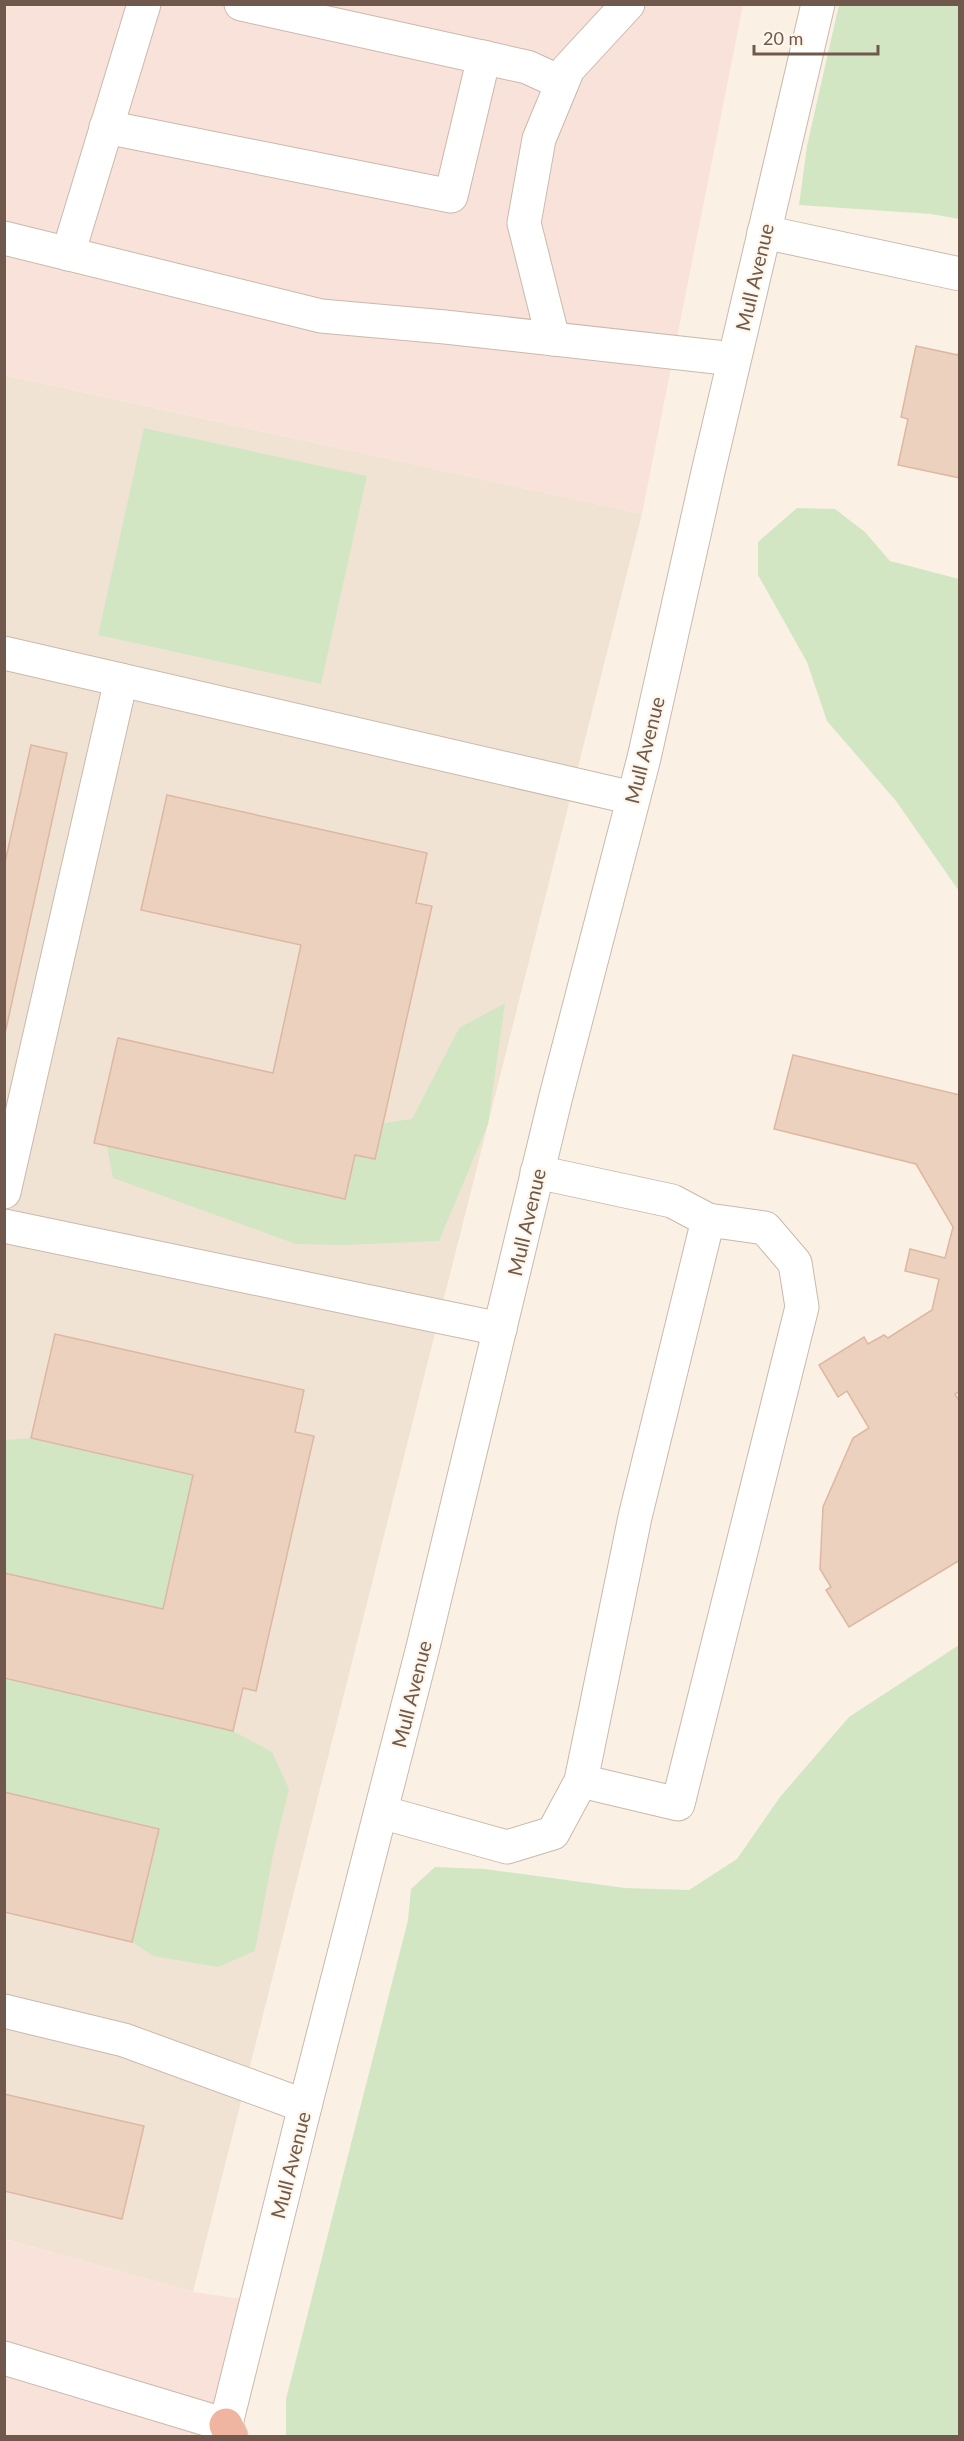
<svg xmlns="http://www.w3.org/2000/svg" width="964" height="2441" viewBox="0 0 964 2441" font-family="Lato,sans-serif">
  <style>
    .residential { fill: #f1e3d4 }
    .commercial { fill: #f9e2d9 }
    .green { fill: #d2e6c4 }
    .building { fill: #edd1bf; stroke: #deb7a1; stroke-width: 1.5 }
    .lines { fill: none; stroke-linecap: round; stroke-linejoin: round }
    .minor-casing { stroke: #cab9ac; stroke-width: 35 }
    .highway-casing { stroke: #d7d1cd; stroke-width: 35 }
    .minor { stroke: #fff; stroke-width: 33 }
    .highway { stroke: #efb5a1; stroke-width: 33 }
    .labels { text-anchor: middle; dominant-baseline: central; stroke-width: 4.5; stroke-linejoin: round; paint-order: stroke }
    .street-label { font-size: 20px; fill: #70594c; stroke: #fdf6ea }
  </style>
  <rect width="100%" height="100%" fill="#faf1e4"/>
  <polygon class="residential" points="4,375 642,514 193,2292 5,2239"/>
  <g class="commercial">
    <polygon points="5,5 743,5 642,514 5,375"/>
    <polygon points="4,2239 193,2292 256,2301 225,2436 5,2436"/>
  </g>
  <g class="green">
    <polygon points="839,5 959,5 959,219 931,214 799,205 807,146"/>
    <polygon points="144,428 367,476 321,684 98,635"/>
    <polygon points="797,508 835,509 865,532 890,561 959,579 959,891 896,801 827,721 807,662 758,575 758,542"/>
    <polygon points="505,1003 488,1124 439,1241 344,1245 296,1244 113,1178 107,1146 345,1199 355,1155 375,1159 383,1123 412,1119 459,1028"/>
    <polygon points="31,1438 193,1475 163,1609 5,1573 5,1440"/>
    <polygon points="959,1645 959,2436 286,2436 286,2399 408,1920 411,1889 435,1867 485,1869 625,1888 689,1890 737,1859 780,1797 849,1717"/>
    <polygon points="5,1678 233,1731 272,1752 289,1789 273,1855 255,1951 218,1967 153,1956 132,1942 159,1829 5,1792"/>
  </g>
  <g class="building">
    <polygon points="916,346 958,355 960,346 960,478 898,465 908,419 901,417"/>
    <polygon points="31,745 67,753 4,1038 4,867"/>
    <polygon points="167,795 427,853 416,903 432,906 375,1159 355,1155 345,1199 94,1143 118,1038 273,1073 301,945 141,910"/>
    <polygon points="793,1055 960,1095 960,1391 955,1394 960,1402 960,1560 849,1627 826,1590 831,1587 820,1569 823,1507 853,1438 869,1428 847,1391 838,1397 819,1365 864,1337 868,1344 884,1335 888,1338 932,1310 939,1279 905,1271 910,1249 945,1258 953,1227 916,1164 774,1129"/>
    <polygon points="55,1334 304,1390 295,1432 314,1436 256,1691 243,1688 233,1731 4,1678 4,1573 163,1609 193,1475 31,1438"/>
    <polygon points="4,1792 159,1829 132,1942 4,1912"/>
    <polygon points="4,2094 144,2126 122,2219 4,2191"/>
  </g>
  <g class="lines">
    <g class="minor-casing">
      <g id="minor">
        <polyline points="241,4 527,67 562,83"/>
        <polyline points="106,127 451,196 484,57"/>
        <polyline points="764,232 960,274"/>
        <polyline points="4,238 321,316 445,327 734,359"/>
        <polyline points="68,254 144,4"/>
        <polyline points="553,339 524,223 539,139 568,69 628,4"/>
        <polyline points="4,653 633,798"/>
        <polyline points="4,1192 121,680"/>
        <polyline points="4,1226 500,1329"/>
        <polyline points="581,1781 678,1804 802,1307 795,1263 765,1228 708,1220"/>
        <polyline points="381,1812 507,1847 553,1833 581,1781 635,1517 708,1220 672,1201 537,1172"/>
        <polyline points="4,2011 124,2040 305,2106"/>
        <polyline points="4,2358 226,2425"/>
        <polyline points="223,2436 305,2106 423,1647 556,1096 644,758 708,472 818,4"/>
      </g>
    </g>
    <g class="highway-casing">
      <polyline id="highway" points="226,2425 231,2436"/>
    </g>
    <use href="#minor" class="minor"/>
    <use href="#highway" class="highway"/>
  </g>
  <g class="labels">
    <g class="street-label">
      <text transform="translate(754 277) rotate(-77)">Mull Avenue</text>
      <text transform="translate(644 750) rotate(-76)">Mull Avenue</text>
      <text transform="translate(526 1222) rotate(-77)">Mull Avenue</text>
      <text transform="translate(411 1694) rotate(-76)">Mull Avenue</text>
      <text transform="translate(290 2165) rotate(-76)">Mull Avenue</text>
    </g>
  </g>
  <rect width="964" height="2441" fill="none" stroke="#70594c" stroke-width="12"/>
  <path d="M754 45v9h124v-9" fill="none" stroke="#70594c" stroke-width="3"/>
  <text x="763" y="45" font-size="18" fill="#70594c" stroke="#fdf6ea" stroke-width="4.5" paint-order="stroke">20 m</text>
</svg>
